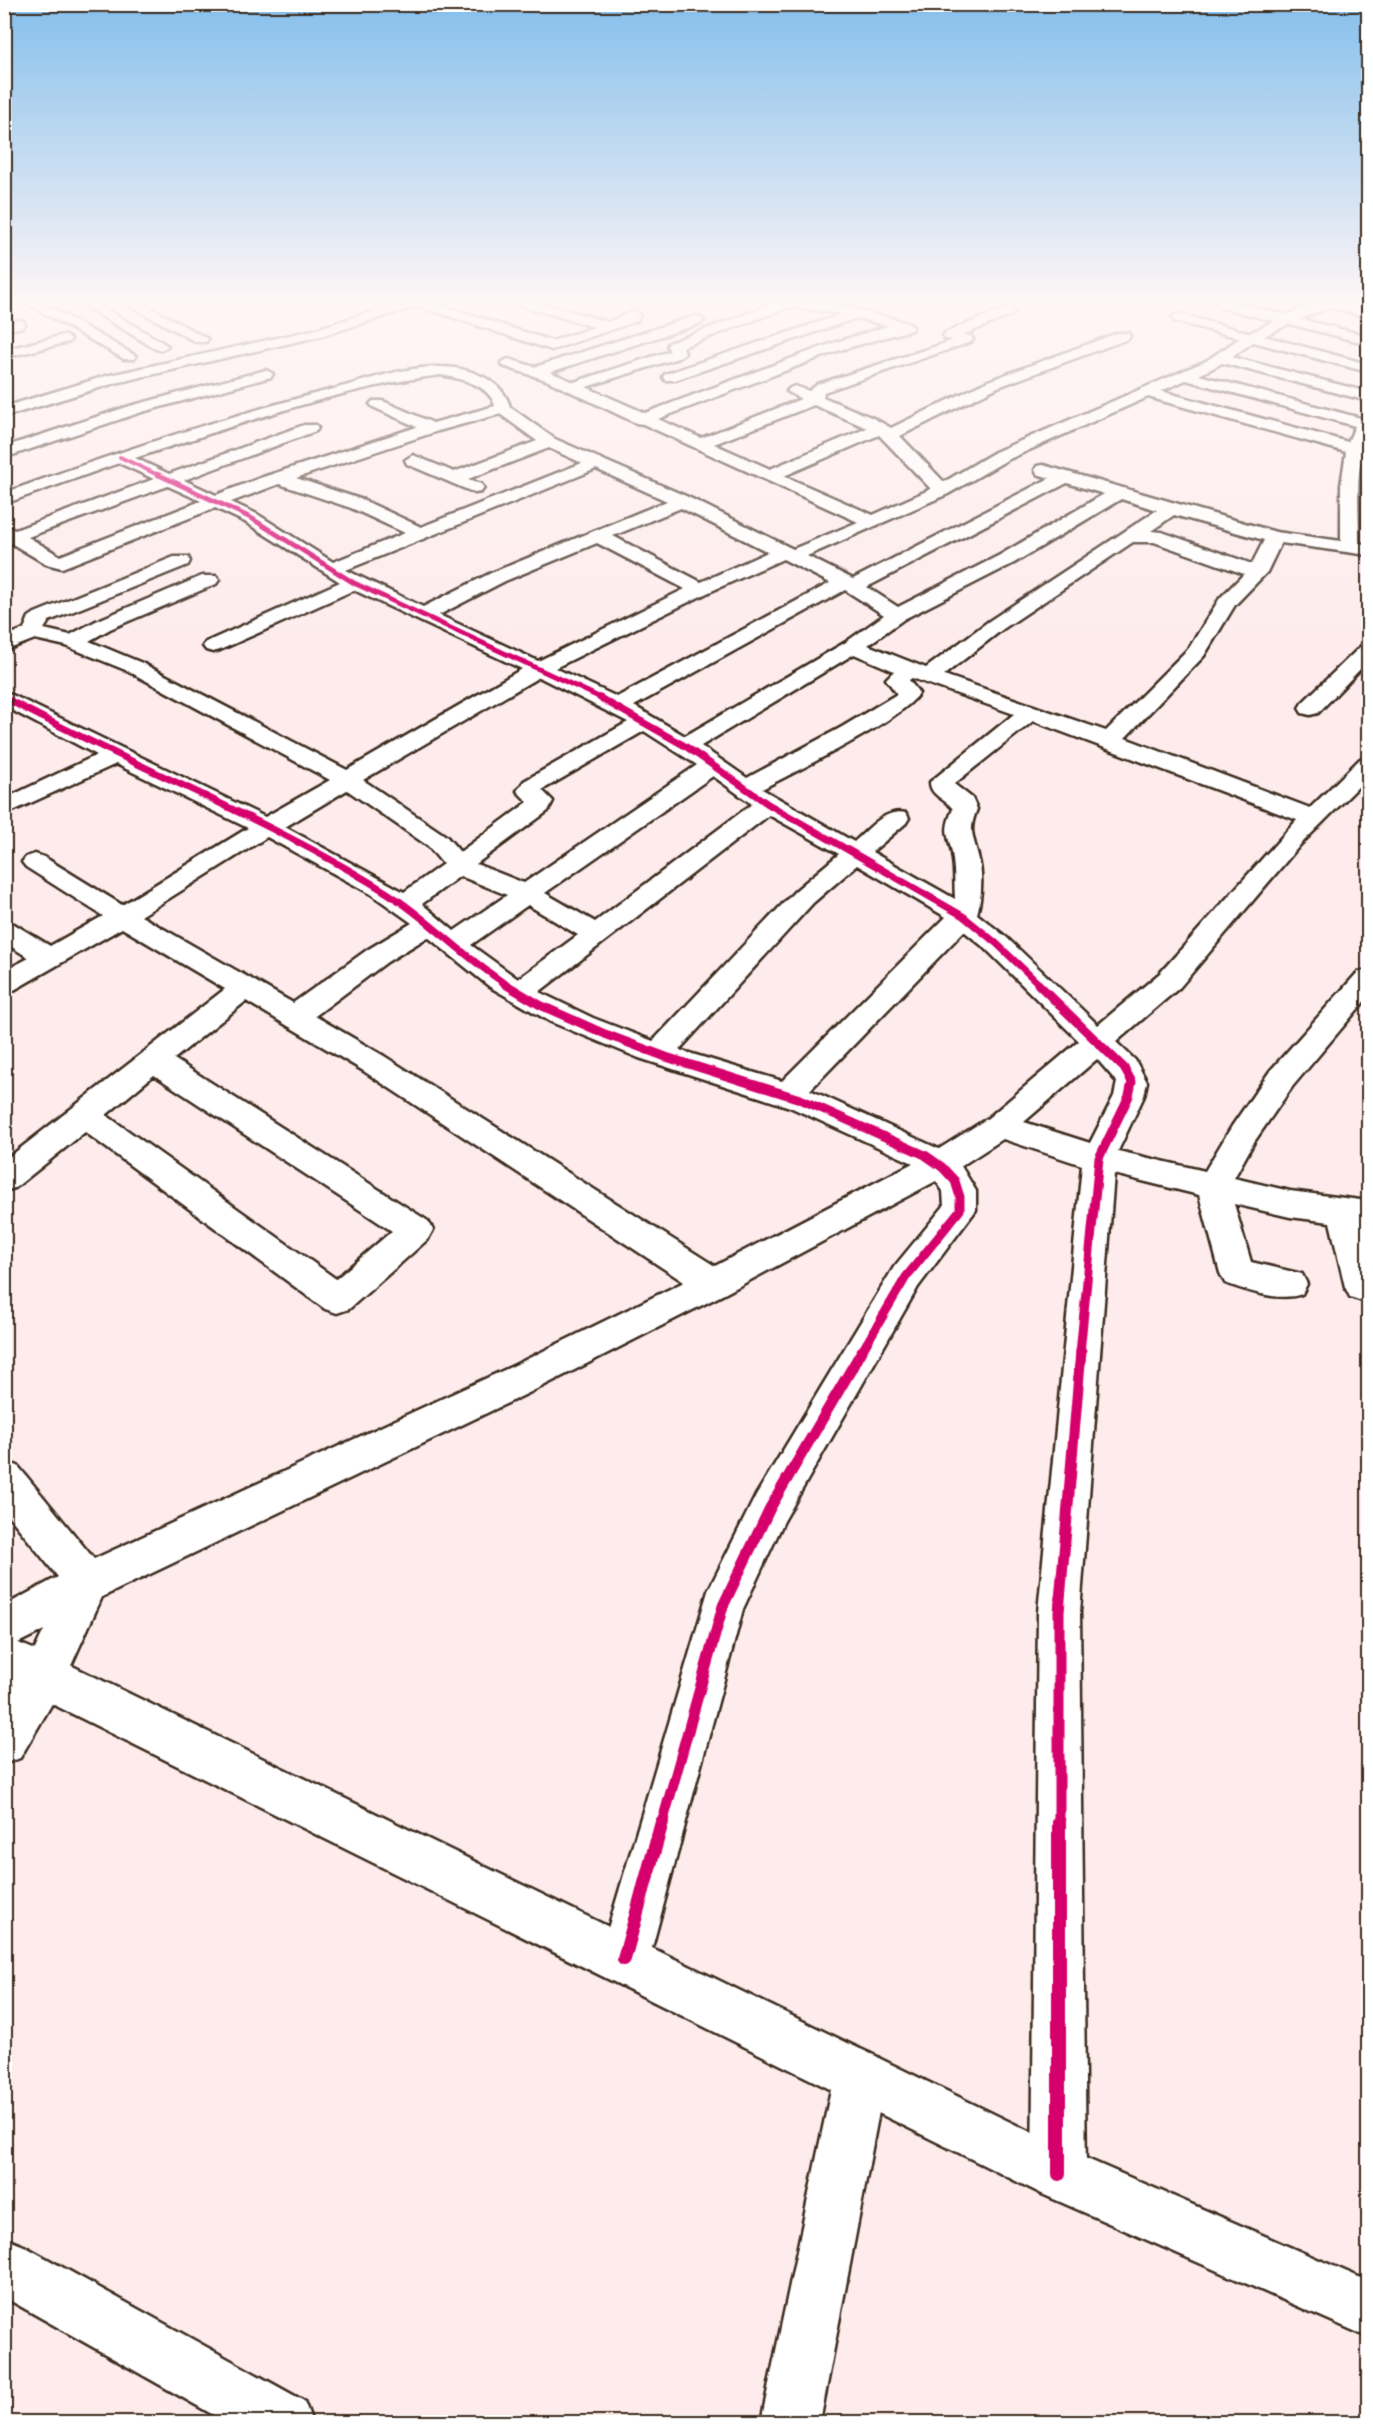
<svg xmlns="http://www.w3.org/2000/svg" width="1373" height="2427" viewBox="0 0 1373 2427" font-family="Itim,sans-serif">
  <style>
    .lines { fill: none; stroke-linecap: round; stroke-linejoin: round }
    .minor-casing { stroke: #3b2a1e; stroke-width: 5 }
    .tertiary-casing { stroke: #3b2a1e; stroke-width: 5 }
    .minor { fill: #fff; fill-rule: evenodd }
    .tertiary { fill: #fff; fill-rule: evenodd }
    .cycleway-far5-casing { stroke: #fff; stroke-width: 5 }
    .cycleway-far4-casing { stroke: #fff; stroke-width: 8 }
    .cycleway-far3-casing { stroke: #fff; stroke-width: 10 }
    .cycleway-far2-casing { stroke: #fff; stroke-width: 13 }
    .cycleway-far1-casing { stroke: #fff; stroke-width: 15 }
    .cycleway-casing { stroke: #fff; stroke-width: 18 }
    .cycleway-far5 { stroke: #d6006c; stroke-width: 4 }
    .cycleway-far4 { stroke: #d6006c; stroke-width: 5 }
    .cycleway-far3 { stroke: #d6006c; stroke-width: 7 }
    .cycleway-far2 { stroke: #d6006c; stroke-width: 9 }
    .cycleway-far1 { stroke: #d6006c; stroke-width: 11 }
    .cycleway { stroke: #d6006c; stroke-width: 14 }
  </style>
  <rect width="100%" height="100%" fill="#feecec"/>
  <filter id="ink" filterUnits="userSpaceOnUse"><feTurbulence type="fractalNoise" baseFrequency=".0167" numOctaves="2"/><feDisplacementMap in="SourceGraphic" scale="12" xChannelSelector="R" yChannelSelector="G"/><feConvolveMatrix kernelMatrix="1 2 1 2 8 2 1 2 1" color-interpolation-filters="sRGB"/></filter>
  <g filter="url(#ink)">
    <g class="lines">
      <g class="minor-casing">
        <g id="minor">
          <polygon points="23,301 40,301 136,356 134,359 124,359"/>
          <polygon points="76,301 93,301 168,346 161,350 156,349"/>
          <polygon points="121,301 138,301 208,339 206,342 196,342"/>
          <polygon points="240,301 255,301 257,303 250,307"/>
          <polygon points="407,301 428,301 552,341 594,327 516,304 514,301 535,301 608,322 633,311 640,315 637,321 552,350 418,306 321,336 115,383 4,417 4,407 106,376 313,330"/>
          <path d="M763,301H807L836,304L908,323L913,327L911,330L840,350L658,419L701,438L801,399L787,391L790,388L795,386L809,391L818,384L940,345L953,340L945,339L943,336L945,333L1002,309H1012L1014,312L1012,315L963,335L971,336L973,339L971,342L824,392L823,397L873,418L891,428L988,381L1118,333H1128L1130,336L1128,339L998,387L900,436L944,482L995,452L1206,361L1240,338L1174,321L1172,318L1174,315L1179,314L1250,333L1274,321L1219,307L1217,304L1219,301H1228L1286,315L1316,303L1314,301H1342L1368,309V317L1330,307L1300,319L1368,336V344L1289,324L1264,336L1368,364V372L1253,342L1232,357L1368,392V401L1222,363L1199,375L1368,420C1368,438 1361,454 1359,472C1357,495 1359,519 1359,543L1368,545V555L1281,543L1267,572L1235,605L1204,656L1125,738L1310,808L1360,759L1368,757V777L1300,845L1180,987L1116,1042L1135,1060L1147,1082L1144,1096L1118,1151L1205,1171L1232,1126L1270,1071L1358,972L1368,970V997L1292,1087L1254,1142L1234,1178L1290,1191L1368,1201V1227H1364L1368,1243V1299L1362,1301L1350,1297L1345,1287L1330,1222L1290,1217L1234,1204L1251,1262L1302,1274L1307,1284L1302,1294C1280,1302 1247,1291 1225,1283L1220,1273L1199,1195L1114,1174L1080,1612L1086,2174L1078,2193L1059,2201L1040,2193L1032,2174L1038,1612L1082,1165L1003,1139L961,1166L976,1191V1210L918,1287L784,1521L743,1609L649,1959L641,1976L624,1984L607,1976L599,1959L708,1591L756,1495L894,1267L944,1206L943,1191L936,1181L726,1293L541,1387L102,1597L60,1690L20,1758L4,1764V1700L30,1660L44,1630L4,1650V1606L58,1577L4,1510V1461L18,1466L94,1559L515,1365L684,1282L362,1070L246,1001L174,1059L428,1221L433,1230L428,1239L349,1309L337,1313L325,1309L85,1132L15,1188L4,1191V1161L225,989L122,928L14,990L4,992V971L29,958L4,942V922L14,924L50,946L103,916L26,867L22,862L26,857L35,854L44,857L122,905L248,828L116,764L4,815V799L97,755L4,706V691L265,817L330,780L128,671L66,646L35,639L4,651V637L24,629L29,617L35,613L174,557H188L190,561L188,565L49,621L44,629L70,635L96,621L202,576H216L219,580L216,584L110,629L89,641L142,663L347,770L522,669L354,590L220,650L213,652L206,650L203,646L206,642L340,582L245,522L215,508L62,568L46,564L4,539V526L15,530L154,479L119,463L4,504V493C112,454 219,418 330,390C365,381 404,366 441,367C467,367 503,379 510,407L555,439L688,497L793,549L858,522L643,424L636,423L546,380L503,366L501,363L508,359L535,367L692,317L697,316L704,320L702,323L550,372L574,382L670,351L667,346L669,343L770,305ZM789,307L843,314L665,374L663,377L665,380H675L857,318L888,326L830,344L645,413L586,387L678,358L685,353L683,347ZM441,375C461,379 489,384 495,406L433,423L383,401H373L370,404L373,407L417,427L260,478L216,495L184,480L316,431L318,428L316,425H304L169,474L135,458C232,427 340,387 441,375ZM1186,380L1355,426L1348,442L1161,391ZM1148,397L1346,452L1341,485V541L1276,532L1043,465L1037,466L1035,470L1037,474L1050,478L853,579L807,556L948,494L1007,460ZM814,405L867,428L770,469L714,444ZM500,414L537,441L454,472L413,455L405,460L407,464L475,493L481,492L484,488L481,484L468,479L549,448L582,463L421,527L363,500L296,478L438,431ZM879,435L931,489L873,515L784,476ZM596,469L667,501L491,573L423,607L346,570ZM1067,483L1104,494L1000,555L898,607L867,587ZM279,484L351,508L405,533L333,562L257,514L231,502ZM168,486L201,501L60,556L28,537ZM1121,499L1157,510L989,621L926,668L868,645L904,619L1014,563ZM681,508L768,552L701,582L613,536ZM1174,515L1264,540L1252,564L1162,532L1151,531ZM1133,542H1154L1244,574L1220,598L1189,648L1106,731L944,675L1003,629ZM597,543L685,589L538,661L439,615L505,581ZM783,559L830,583L617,697L555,668L707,593ZM845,590L884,615L846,642L685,736L634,706ZM854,654L894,671L886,679L897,694L842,727L747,778L701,746ZM539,677L628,722L524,781L517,791L528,802L460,852L446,836L363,780ZM912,678L1014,714L930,782C930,796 946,799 953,809C941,836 951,836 953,860C955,873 954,886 955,899L872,852L906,823L909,818L906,813C885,808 869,829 854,842L762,789C794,772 904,719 919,693L909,680ZM1033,721L1297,820L1160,973L1098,1025L1006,937L977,914C982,897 983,873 978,856C973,835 968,831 977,809L972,798L954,784ZM644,731L697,765L524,883L476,864L548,811L553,801L542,790ZM713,776L752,804L595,922L545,893ZM347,790L428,846L443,864L404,892L285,827ZM769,815L839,854L795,891L653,1041L593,1018L539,992ZM267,837L371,894L412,923L367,950L293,1003L141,916ZM857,865L946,917L782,1081L679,1050L813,903ZM460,876L507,895L454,931L422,904ZM528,905L578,935L518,979L471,945ZM964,931L986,949L1079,1041L988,1118L939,1149L810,1090ZM428,937L490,987L551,1022L639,1058L790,1107L913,1163L715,1266L384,1056L315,1016L387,962ZM1097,1059L1117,1082L1114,1096L1090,1143L1024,1122ZM154,1075L392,1231L336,1279L106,1115Z"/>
          <polygon points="18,320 23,321 25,324 23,327 4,331 4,323"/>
          <polygon points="64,335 71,339 69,342 4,358 4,350"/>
          <polygon points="266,370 273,374 271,377 142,412 4,458 4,447 130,406"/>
          <polygon points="1368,644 1368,661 1318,713 1310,715 1302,713 1299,708 1302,703 1361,646"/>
          <polygon points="860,2049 878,2057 886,2075 820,2422 761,2422 834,2075 842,2057"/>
          <polygon points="4,2238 24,2246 304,2401 312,2422 226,2422 4,2297"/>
        </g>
      </g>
      <g class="tertiary-casing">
        <polygon id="tertiary" points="4,1637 60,1660 1078,2155 1368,2281 1368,2337 1040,2193 4,1680"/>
      </g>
      <use href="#minor" class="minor"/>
      <use href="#tertiary" class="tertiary"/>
      <g class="cycleway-far5-casing">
        <polyline id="cycleway-far5" points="120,457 160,476"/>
      </g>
      <g class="cycleway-far4-casing">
        <g id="cycleway-far4">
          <polyline points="157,474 251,518 354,583 603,699"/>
          <polyline points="4,697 8,699"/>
        </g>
      </g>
      <g class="cycleway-far3-casing">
        <g id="cycleway-far3">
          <path d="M5,698C128,764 262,816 381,889C427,917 463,957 507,985"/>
          <polyline points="600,698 685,746 768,804 963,916 996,943 1040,985"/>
        </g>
      </g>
      <g class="cycleway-far2-casing">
        <g id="cycleway-far2">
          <polyline points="505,984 540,1005 605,1034 666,1057 800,1099 925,1155 942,1167 955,1181 960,1197 960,1210 906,1277 861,1353"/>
          <polyline points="1038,984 1124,1068 1132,1082 1129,1096 1099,1158 1080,1353"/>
        </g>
      </g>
      <g class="cycleway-far1-casing">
        <g id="cycleway-far1">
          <polyline points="662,1824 723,1606 770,1508 862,1351"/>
          <polyline points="1059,1824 1059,1612 1081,1351"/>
        </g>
      </g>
      <g class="cycleway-casing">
        <g id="cycleway">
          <polyline points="1059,1822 1059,2174"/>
          <polyline points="624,1959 662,1822"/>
        </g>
      </g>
      <use href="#cycleway-far5" class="cycleway-far5"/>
      <use href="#cycleway-far4" class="cycleway-far4"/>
      <use href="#cycleway-far3" class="cycleway-far3"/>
      <use href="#cycleway-far2" class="cycleway-far2"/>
      <use href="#cycleway-far1" class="cycleway-far1"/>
      <use href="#cycleway" class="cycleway"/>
    </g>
  </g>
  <linearGradient id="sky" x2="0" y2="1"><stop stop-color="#85bfec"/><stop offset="0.47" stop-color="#fff6f6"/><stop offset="1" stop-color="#fff6f6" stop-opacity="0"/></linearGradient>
  <rect width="1373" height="641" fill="url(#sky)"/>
  <rect width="1373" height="2427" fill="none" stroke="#fff" stroke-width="24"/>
  <rect x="12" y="12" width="1349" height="2403" fill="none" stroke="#3b2a1e" stroke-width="2" filter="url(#ink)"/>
</svg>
